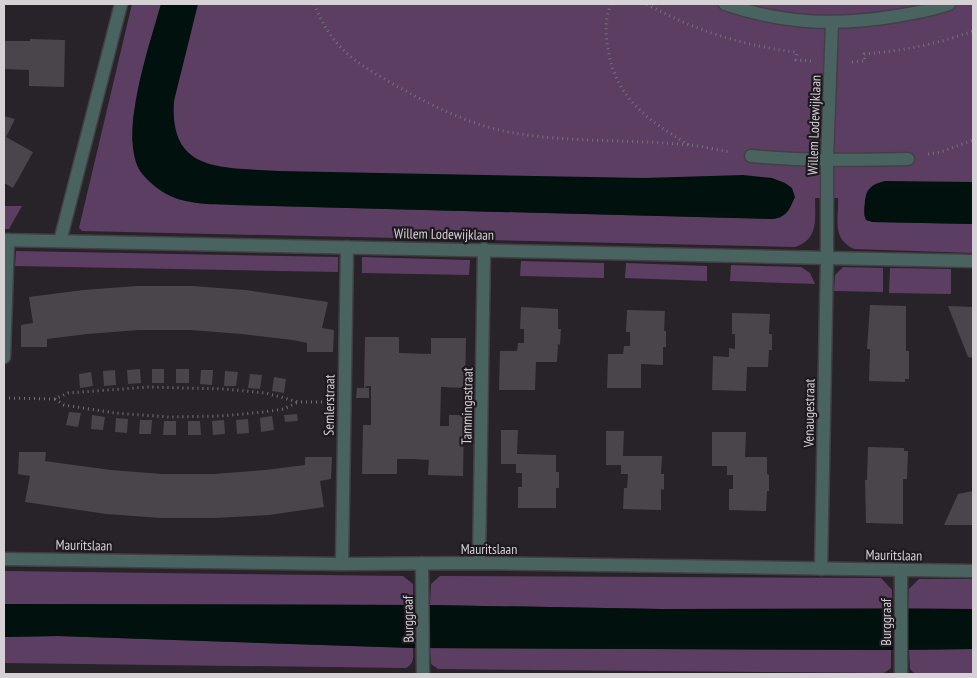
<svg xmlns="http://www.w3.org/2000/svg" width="977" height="678" viewBox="0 0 977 678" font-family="'PT Sans Narrow',sans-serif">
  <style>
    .green { fill: #5c3e63 }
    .water { fill: #00110e }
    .building { fill: #4a444b }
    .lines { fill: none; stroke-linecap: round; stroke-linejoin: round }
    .service-casing { stroke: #443f45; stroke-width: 15 }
    .minor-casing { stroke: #443f45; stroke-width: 15 }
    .path { stroke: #777277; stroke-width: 3; stroke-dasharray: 1 4; stroke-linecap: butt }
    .service { stroke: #496460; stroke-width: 12 }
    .minor { stroke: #496460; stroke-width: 12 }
    .labels { text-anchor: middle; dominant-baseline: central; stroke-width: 4.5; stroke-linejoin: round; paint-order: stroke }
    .street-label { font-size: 14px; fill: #d5d1d5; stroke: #1e191f }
  </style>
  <rect width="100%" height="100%" fill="#282329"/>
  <g class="green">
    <path d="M132,4H161L139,90L133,118L132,140L141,171L163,192L196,203L234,205L773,219L782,217L296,188L152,152L187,4H973V201L865,199L864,215L866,220L873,222L973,224V253L854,249C831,238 839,219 838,198H815C815,218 819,240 795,247L82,231L79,228Z"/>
    <polygon points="4,206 22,206 9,229 4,229"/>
    <polygon points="16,251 338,257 338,272 15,266"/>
    <polygon points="362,257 470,260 469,275 362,273"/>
    <polygon points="521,261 604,263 604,278 520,276"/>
    <polygon points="626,263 707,266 707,281 625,278"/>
    <polygon points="731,265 801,267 810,273 815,284 730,281"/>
    <polygon points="843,267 883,268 883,292 834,291 835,275"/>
    <polygon points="890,268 951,269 951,294 889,293"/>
    <polygon points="4,571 403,576 413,584 413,605 4,604"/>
    <polygon points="440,576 881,578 892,590 892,608 661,609 430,605 431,584"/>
    <polygon points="919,579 973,579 973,609 908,608 909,589"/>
    <path d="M58,636L413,648C413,657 415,663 406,668L4,663V637Z"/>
    <polygon points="430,648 891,650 891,668 884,673 438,669 431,664"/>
    <polygon points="973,649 973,674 915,674 910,669 909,650"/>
  </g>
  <g class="water">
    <path d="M161,4H198L174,101C169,174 223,167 278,171L644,178L743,175L772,178L785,183L792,188L795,197C789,210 788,216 773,219L234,205C211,204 183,205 163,192C156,188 145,178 140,171C118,135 150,43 161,4Z"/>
    <path d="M885,181L973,182V224L873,222L866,220C864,214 864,209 865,203C865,189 872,184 885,181Z"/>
    <polygon points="4,604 430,605 661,609 973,609 973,649 891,650 413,648 58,636 4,637"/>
  </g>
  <g class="building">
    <polygon points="30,39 65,40 64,87 29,86 29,70 4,69 4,41 30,41"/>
    <polygon points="4,116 15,119 6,137 33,152 13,188 4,183"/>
    <polygon points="137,286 192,286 246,290 328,302 322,328 334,330 333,352 307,352 307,343 293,340 242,334 190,330 139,330 87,334 47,339 47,347 21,347 21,325 33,323 29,297 83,290"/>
    <polygon points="870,305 906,306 906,351 909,351 909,379 905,379 905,382 869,381 870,349 867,349"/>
    <polygon points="948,306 973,307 973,358 968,357"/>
    <polygon points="521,307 558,309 558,329 561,329 560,345 558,344 557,362 536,362 535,390 499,390 500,351 517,351 518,343 524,343 524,329 520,329"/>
    <polygon points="627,310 665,311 664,331 666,331 666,347 663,347 663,365 641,364 641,388 607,388 608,354 623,354 624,346 630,346 630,332 626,332"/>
    <polygon points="732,313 770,314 769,334 772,334 772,350 769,350 768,367 747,367 746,391 712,390 713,356 729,357 729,348 735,349 735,334 732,334"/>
    <polygon points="365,337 399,337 399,353 431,354 431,338 466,338 465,388 441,387 440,426 449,426 449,415 463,415 463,426 464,426 463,476 428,475 429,460 413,459 397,459 397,474 362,474 363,425 371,425 371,386 366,386 365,388 369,388 369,398 356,398 357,388 364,388"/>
    <polygon points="140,369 141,383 128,384 127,370"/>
    <rect x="152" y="369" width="12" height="14"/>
    <rect x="176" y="369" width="13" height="14"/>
    <polygon points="115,370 116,385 104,386 103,371"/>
    <polygon points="201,370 213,370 212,385 200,384"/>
    <polygon points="225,371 238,372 236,386 224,386"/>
    <polygon points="91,372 93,386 80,388 79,374"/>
    <polygon points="250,374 262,375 260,389 248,388"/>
    <polygon points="274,377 286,379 284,393 272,391"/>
    <polygon points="69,412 81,413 78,427 66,425"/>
    <polygon points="297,414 298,421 285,422 284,415"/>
    <polygon points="92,415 105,417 103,430 91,429"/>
    <polygon points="272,416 274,430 261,432 260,418"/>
    <polygon points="116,418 128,419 127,433 115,432"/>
    <polygon points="248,419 249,433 237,434 236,420"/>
    <polygon points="140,420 152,420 151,434 139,434"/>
    <polygon points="224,420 225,434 213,435 212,421"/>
    <polygon points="164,421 176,421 176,435 163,435"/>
    <polygon points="188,421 200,421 201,435 188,435"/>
    <polygon points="501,430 518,430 517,454 556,455 556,472 559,472 559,488 556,488 556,508 518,508 518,487 522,487 522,473 516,473 516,464 501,464"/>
    <polygon points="606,431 624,431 623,456 662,456 661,474 664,474 664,490 661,489 661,510 623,509 624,488 627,488 628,474 621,474 621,465 606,465"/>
    <polygon points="712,432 746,432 745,457 767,457 767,474 769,475 769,491 767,491 766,511 729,510 729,489 733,489 733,475 727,475 727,466 712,466"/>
    <polygon points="868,447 904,448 904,451 908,451 907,479 903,479 903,524 866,523 865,480 867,480"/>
    <polygon points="19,452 46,452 45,461 59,463 111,470 162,474 214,474 265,470 305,465 305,457 332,457 331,479 320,481 324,507 269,515 215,518 161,518 106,514 25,502 30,476 18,474"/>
    <polygon points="973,491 973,525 944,525 958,494"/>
  </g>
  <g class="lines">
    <g class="service-casing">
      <path id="service" d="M751,156C803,161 855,160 908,159"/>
    </g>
    <g class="minor-casing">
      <g id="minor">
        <path d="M725,4C784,24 835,26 897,16C914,13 933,10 949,4"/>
        <polyline points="832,23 827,161 827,258 973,261"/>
        <polyline points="4,240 827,258 821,569"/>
        <polyline points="60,241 121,4"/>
        <polyline points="4,357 8,240"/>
        <polyline points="4,559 342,564 479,563 973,571"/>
        <polyline points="422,563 423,674"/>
        <polyline points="479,563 484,249"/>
        <polyline points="342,564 347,247"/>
        <polyline points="901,570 901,674"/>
      </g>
    </g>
    <g class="path">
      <path d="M314,4C332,48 354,62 395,85C432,106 472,126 514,133C572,143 631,139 689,145C703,146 717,150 730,152"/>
      <path d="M611,4C605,18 605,33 608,49C616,99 648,120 689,145"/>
      <path d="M647,4C693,30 741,45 794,52L797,53L796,60L811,61"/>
      <path d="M852,62L865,61L864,54C902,51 938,44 973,31"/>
      <polyline points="928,154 941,152 973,140"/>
      <polyline points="4,398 55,399 68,393 149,387 224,389 266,393 298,402 323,402"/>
      <polyline points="55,399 64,405 115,413 169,417 221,416 264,412 284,409 298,402"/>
    </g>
    <use href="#service" class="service"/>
    <use href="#minor" class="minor"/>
  </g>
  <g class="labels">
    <g class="street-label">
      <text transform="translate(814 125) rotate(-88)">Willem Lodewijklaan</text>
      <text transform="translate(444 234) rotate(1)">Willem Lodewijklaan</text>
      <text transform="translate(329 405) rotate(-89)">Semlerstraat</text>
      <text transform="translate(467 406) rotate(-89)">Tammingastraat</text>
      <text transform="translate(809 413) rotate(-89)">Venaugestraat</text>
      <text transform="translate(84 545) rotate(1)">Mauritslaan</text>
      <text x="489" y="549">Mauritslaan</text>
      <text transform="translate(894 555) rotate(1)">Mauritslaan</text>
      <text transform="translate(408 619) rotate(-91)">Burggraaf</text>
      <text transform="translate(886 622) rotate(-90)">Burggraaf</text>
    </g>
  </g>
  <rect width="977" height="678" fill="none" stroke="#d5d1d5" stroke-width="10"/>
</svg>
